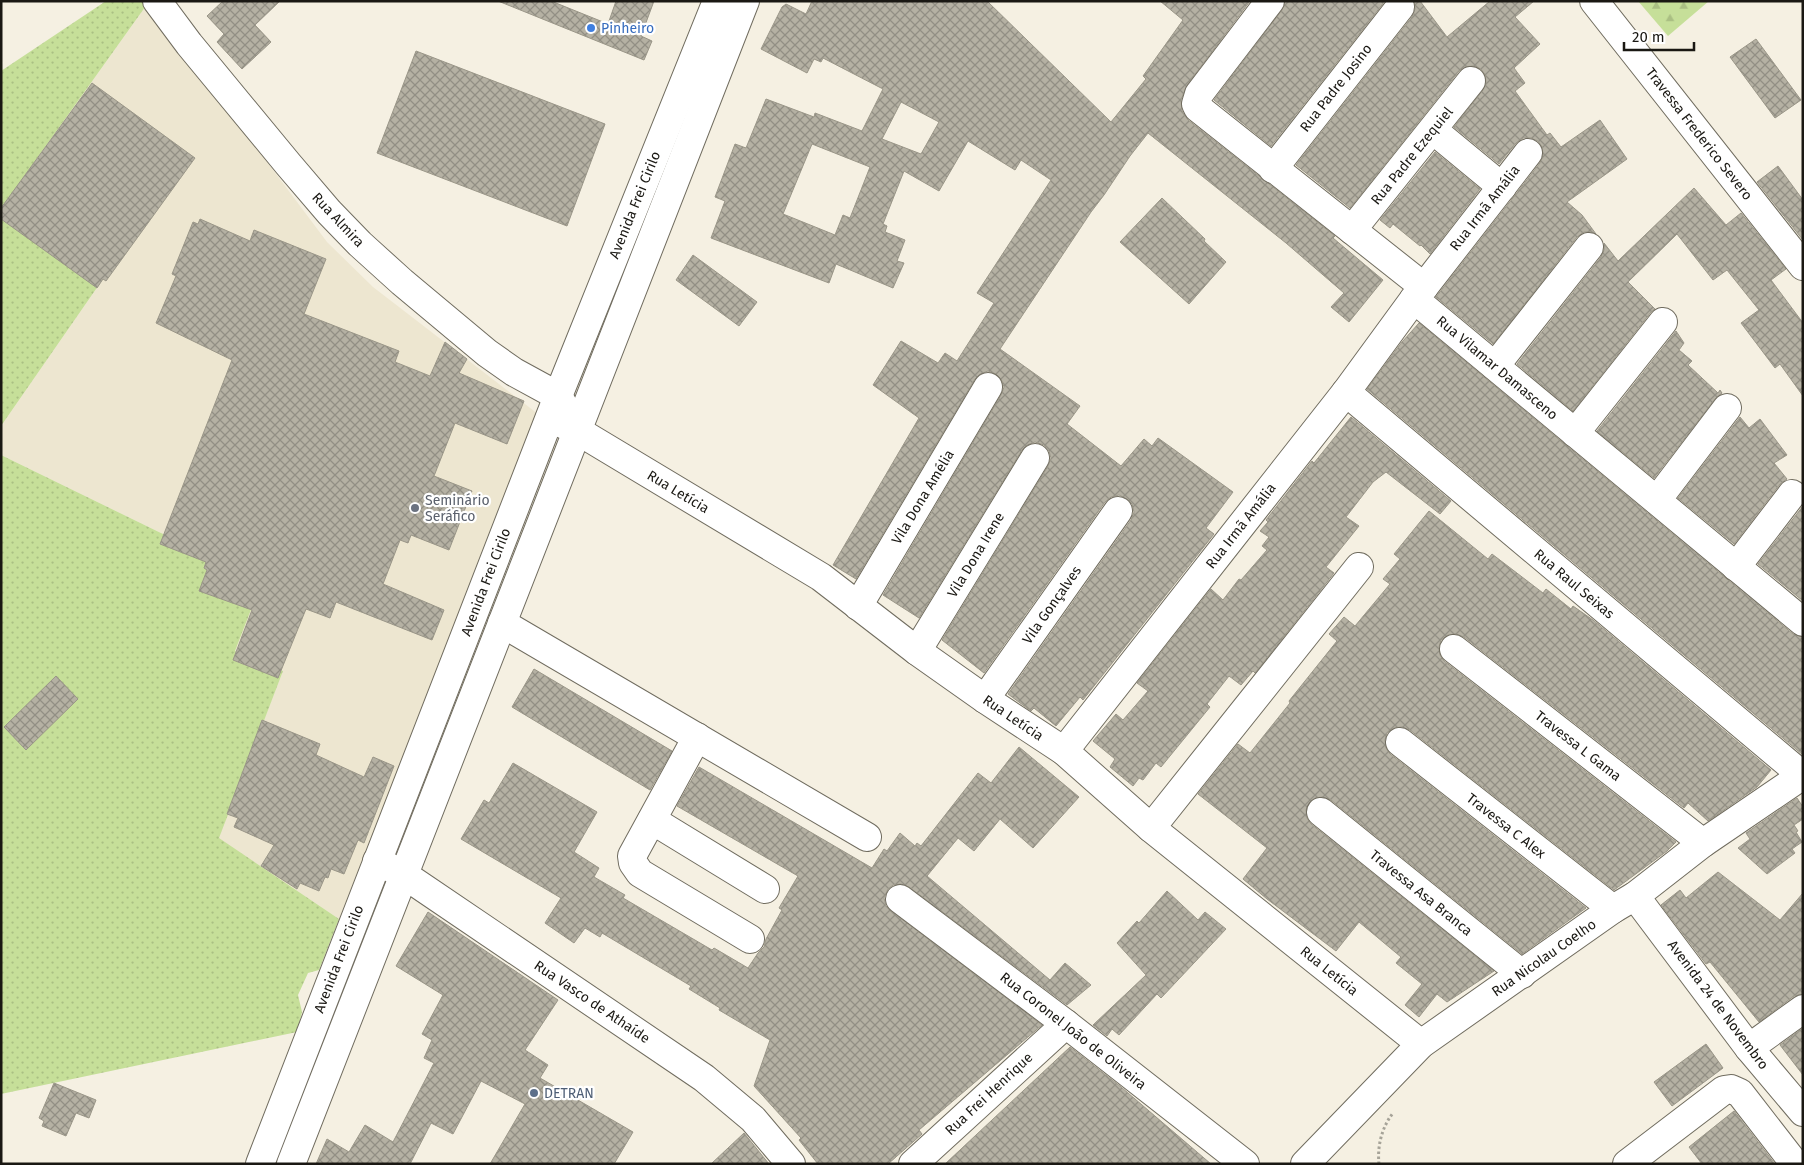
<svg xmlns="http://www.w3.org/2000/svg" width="1804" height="1165" viewBox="0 0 1804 1165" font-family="'Fira Sans',sans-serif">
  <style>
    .built { fill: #ede6d0 }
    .grass { fill: url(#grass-dots) }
    .forest { fill: url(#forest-firs) }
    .building { fill: url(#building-cross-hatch); stroke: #9a9688; fill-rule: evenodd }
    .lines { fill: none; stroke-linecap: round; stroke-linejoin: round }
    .minor-casing { stroke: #706c5f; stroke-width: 30 }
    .major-casing { stroke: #706c5f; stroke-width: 30 }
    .path { stroke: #a6a398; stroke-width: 3; stroke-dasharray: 2.5 2.5; stroke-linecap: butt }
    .minor { stroke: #fff; stroke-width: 28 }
    .major { stroke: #fff; stroke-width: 28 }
    .shop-dot { fill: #3f7fe0; stroke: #fff; stroke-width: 2 }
    .worship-dot { fill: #6b7280; stroke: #fff; stroke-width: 2 }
    .service-dot { fill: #5c6f8a; stroke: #fff; stroke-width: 2 }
    .labels { text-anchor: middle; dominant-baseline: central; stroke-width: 4.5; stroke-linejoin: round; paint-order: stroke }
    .shop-label { font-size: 14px; fill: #366cbe; stroke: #fff; text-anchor: start }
    .street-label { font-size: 14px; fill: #1a1813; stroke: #fff }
    .worship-label { font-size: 14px; fill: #5b616d; stroke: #fff; text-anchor: start }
    .service-label { font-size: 14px; fill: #4e5e75; stroke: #fff; text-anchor: start }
  </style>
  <defs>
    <pattern id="grass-dots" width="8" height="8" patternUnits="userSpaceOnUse" patternTransform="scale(1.25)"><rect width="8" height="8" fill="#c6df99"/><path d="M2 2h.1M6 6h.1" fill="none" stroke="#aabf83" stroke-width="1.8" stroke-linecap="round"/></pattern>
    <pattern id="forest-firs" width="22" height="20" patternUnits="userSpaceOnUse" patternTransform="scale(1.25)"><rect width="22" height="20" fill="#c6df99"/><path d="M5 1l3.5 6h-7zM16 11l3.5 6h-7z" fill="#aabf83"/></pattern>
    <pattern id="building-cross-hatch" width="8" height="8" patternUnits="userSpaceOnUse" patternTransform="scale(1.25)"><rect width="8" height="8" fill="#b5b1a3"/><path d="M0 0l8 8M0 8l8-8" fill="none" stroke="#928f84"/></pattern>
  </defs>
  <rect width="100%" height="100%" fill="#f5f0e2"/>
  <polygon class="built" points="148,3 327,242 373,287 538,414 339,919 218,838 283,671 235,651 263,576 163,534 1,455 1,426 103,279 3,206"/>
  <g class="grass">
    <polygon points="106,1 147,1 148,3 3,206 103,279 1,426 1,71"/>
    <polygon points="1,455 163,534 264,576 235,651 283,671 219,838 339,919 319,970 308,973 298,995 302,1012 297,1032 1,1094"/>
  </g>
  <polygon class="forest" points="1638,1 1709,1 1668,36"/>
  <g class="building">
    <polygon points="223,1 280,1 255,25 271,42 242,69 217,42 224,34 207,16"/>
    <polygon points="498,1 551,1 608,24 616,1 654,1 641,36 652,41 644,60"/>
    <path d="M812,1H987L1111,122L1146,79L1143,76L1183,20L1160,1H1250L1187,85L1181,100L1182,111L1188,120L1335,236L1333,238L1383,280L1349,322L1331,307L1344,293L1286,243L1148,133L1130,156L1104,195L1091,212L1000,349L1080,406L1067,424L1121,466L1144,439L1152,446L1158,438L1233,492L1206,528L1214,534L1083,700L1080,697L1056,726L1034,708L1031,711L1008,694L1131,520L1134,512L1132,504L1127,499L1119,495L1111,497L1105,502L984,673L942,640L1048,466L1051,458L1049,451L1044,445L1035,442L1027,445L1022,450L919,618L883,595L1001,395L1004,387L1001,379L996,374L988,371L980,374L975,379L856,579L833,565L919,418L873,385L901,341L938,363L945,353L957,361L994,303L977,293L1051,180L1021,160L1015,170L968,141L939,191L904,171L883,224L887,226L885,232L905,240L897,261L904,263L893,288L836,264L829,283L711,238L725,201L715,197L735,144L746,148L766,99L814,117L815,113L862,131L883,89L823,58L821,62L814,59L807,73L761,49L782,7L786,4L806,14ZM901,102L939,122L921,154L882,139ZM812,144L870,167L850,218L843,215L835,235L783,214Z"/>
    <polygon points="1285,1 1385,1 1271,146 1214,100 1282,10"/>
    <polygon points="1414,1 1420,1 1447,37 1490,1 1534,1 1515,17 1540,44 1514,68 1525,83 1515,91 1547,135 1550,133 1561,147 1600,120 1627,159 1567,202 1582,215 1596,234 1591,232 1584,232 1577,237 1493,344 1436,297 1540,163 1543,155 1542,147 1538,141 1531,138 1523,138 1516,143 1499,164 1454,127 1483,90 1486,83 1485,75 1481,69 1473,66 1465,67 1459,71 1350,208 1296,165 1412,17 1415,9"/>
    <polygon points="1756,39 1801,100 1775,118 1730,57"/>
    <polygon points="416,51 605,124 567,226 377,153"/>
    <polygon points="92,83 195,158 106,281 103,279 97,288 1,219 1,208"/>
    <polygon points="1435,152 1480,189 1430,254 1421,245 1420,246 1393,224 1390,228 1380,220"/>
    <polygon points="1778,166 1803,200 1803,240 1757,182"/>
    <polygon points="1694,188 1726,225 1741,213 1786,269 1771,280 1803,323 1803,396 1780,364 1775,368 1741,323 1759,310 1727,270 1713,280 1677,234 1628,282 1655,309 1651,312 1573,411 1517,364 1601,257 1604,250 1604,243 1618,261"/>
    <polygon points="1162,198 1205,239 1204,241 1226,262 1189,304 1120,242"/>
    <polygon points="200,219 250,241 254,230 326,259 304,314 399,351 395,362 430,376 445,342 467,359 459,373 524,401 507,444 455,423 434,476 472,491 449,550 411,535 408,543 400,540 383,584 444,610 432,640 336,602 330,618 306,609 278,678 233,660 252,610 199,591 207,570 204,568 206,562 160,544 232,360 156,323 176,276 172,274 193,222 198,224"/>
    <polygon points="693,255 757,302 739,326 676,280"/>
    <polygon points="1419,323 1793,634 1803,637 1803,755 1367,389 1402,342"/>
    <polygon points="1676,331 1684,343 1679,350 1692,361 1688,365 1718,393 1720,390 1722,393 1715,399 1654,478 1597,431"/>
    <polygon points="1351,417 1451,501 1440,514 1386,472 1373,482 1346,517 1359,526 1326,567 1334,573 1327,582 1255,673 1253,671 1241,685 1229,676 1207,704 1210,707 1161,767 1156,763 1143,780 1139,778 1133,786 1110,767 1115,759 1093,741 1116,714 1123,720 1148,691 1137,683 1211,589 1223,600 1239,579 1241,580 1267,550 1262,546 1269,537 1260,531 1268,522 1266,520 1312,461 1314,463"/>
    <polygon points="1740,417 1749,428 1760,419 1787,455 1774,463 1787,479 1780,484 1734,544 1678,498"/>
    <polygon points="1803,506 1803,601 1758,564"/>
    <polygon points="1429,511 1488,559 1492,554 1543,593 1546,589 1571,609 1573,606 1593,620 1771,770 1757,787 1708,821 1688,803 1684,808 1464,637 1456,634 1448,635 1441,640 1439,647 1440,655 1444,661 1676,842 1667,851 1614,890 1410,730 1402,727 1394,728 1387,733 1385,740 1386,748 1390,754 1586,908 1522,954 1331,800 1323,797 1315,798 1309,803 1306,810 1307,818 1311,824 1494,971 1447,1002 1437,994 1419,1017 1405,1005 1422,984 1396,963 1401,957 1359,922 1336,951 1267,899 1243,879 1267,848 1198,794 1238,744 1250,753 1290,703 1289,701 1337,641 1329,634 1344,617 1355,626 1390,584 1383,579 1400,559 1394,554"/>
    <polygon points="534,669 672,751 650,790 512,707"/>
    <polygon points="56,676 78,699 26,750 4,727"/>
    <polygon points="262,720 320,744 316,755 364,777 373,757 394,766 364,843 358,840 344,874 331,869 328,878 325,877 319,891 300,883 297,889 261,866 274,845 234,827 238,818 227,814"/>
    <polygon points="1019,747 1079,797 1033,848 1000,819 974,851 958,838 927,876 1050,980 1065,963 1091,985 1067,1005 909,887 901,884 893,885 888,889 884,898 886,906 891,911 1042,1025 919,1130 922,1134 888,1164 818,1164 799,1140 801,1138 754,1086 770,1040 719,1010 720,1008 689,989 691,986 602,933 600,937 585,928 574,943 545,923 561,898 461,839 484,800 489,803 513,763 597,812 574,852 599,868 594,877 625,895 623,898 712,950 714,948 748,968 758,953 764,947 766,939 782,910 779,908 798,876 677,806 699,767 872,868 884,849 887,851 900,833 915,846 917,843 921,846 978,773 991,783"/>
    <polygon points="1797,798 1803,807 1803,819 1794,825 1798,831 1796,832 1802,842 1792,849 1795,853 1767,874 1738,848 1750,839 1746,833"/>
    <polygon points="1718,872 1780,920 1803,893 1803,994 1794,996 1759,1022 1710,962 1706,964 1661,905 1680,890 1686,898"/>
    <polygon points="1167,891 1198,920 1205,912 1226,929 1161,998 1157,994 1119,1035 1112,1029 1107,1036 1093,1025 1146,975 1117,943 1137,921 1139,923"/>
    <polygon points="428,912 558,1000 525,1050 548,1065 540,1078 633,1132 614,1164 490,1164 525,1104 481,1081 453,1134 431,1123 410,1164 316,1164 327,1139 349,1152 365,1125 393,1142 434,1063 424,1058 432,1040 422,1034 443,995 396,966"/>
    <polygon points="1803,1028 1803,1075 1780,1045"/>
    <polygon points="1706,1044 1723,1068 1672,1106 1654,1082"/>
    <polygon points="1070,1047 1121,1087 1211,1164 945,1164"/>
    <polygon points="54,1083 96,1100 89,1118 76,1113 66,1136 42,1126 44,1121 39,1118"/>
    <polygon points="1734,1111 1775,1164 1702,1164 1689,1147"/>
    <polygon points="744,1133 769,1164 711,1164"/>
  </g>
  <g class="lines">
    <g class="minor-casing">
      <g id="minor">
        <polyline points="157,1 189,44 288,164 329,212 360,244 402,282 487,353 514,372 558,396 570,417"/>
        <polyline points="1270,1 1199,94 1196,104 1198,108 1424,287 1414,299 1803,622"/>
        <polyline points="1594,1 1803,266"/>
        <polyline points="1433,130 1502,187"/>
        <polyline points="1273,169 1400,7"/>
        <polyline points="1352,230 1471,81"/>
        <polyline points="1424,287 1528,153"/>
        <polyline points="1495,366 1589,247"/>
        <polyline points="1346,392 1802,775"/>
        <polyline points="550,418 578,431 821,577 917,651 985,699 1064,751 1151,828 1421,1044"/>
        <polyline points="1575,433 1663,322"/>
        <polyline points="1657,500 1727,408"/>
        <polyline points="1736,567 1792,494"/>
        <polyline points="858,606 988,387"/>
        <polyline points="502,623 867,837"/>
        <polyline points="1454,649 1703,843"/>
        <polyline points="917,651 1035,458"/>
        <polyline points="985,699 1118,511"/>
        <polyline points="697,737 632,856 633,863 640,873 750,939"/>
        <polyline points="1400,742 1613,909"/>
        <polyline points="1064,751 1346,392 1414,299"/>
        <polyline points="1321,812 1522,974"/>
        <polyline points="652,820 765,889"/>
        <polyline points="1151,828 1359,567"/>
        <polyline points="377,861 403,874 704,1078 753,1119 791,1164"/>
        <polyline points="1635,896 1749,1048 1803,1112"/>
        <polyline points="900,899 1066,1024 1245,1164"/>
        <polyline points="1749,1048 1803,1009"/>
        <polyline points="913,1164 1066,1024"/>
        <polyline points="1305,1164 1421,1044 1613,909 1635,896 1703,843 1803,775"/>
        <polyline points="1627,1164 1724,1090 1731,1089 1740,1093 1795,1164"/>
      </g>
    </g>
    <g class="major-casing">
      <g id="major">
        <polyline points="260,1164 558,396 717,1"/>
        <polyline points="291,1164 745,1"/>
      </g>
    </g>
    <path class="path" d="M1379,1164C1377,1146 1382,1127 1393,1113"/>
    <use href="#minor" class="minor"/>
    <use href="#major" class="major"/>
  </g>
  <circle class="shop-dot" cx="591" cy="28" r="5"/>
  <circle class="worship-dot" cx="415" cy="508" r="5"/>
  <circle class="service-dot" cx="534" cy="1093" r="5"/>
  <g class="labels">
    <g class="shop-label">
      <text x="601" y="28">Pinheiro</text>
    </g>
    <g class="street-label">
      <text transform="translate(1336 88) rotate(-52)">Rua Padre Josino</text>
      <text transform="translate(1699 134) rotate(52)">Travessa Frederico Severo</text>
      <text transform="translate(1412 156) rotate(-51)">Rua Padre Ezequiel</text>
      <text transform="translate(635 205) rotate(-68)">Avenida Frei Cirilo</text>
      <text transform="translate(1485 208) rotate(-52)">Rua Irmã Amália</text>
      <text transform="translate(338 220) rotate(47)">Rua Almira</text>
      <text transform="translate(1497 368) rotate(40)">Rua Vilamar Damasceno</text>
      <text transform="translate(678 492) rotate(31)">Rua Letícia</text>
      <text transform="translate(923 497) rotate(-59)">Vila Dona Amélia</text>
      <text transform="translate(1241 526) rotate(-52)">Rua Irmã Amália</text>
      <text transform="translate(976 555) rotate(-59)">Vila Dona Irene</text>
      <text transform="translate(486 582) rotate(-69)">Avenida Frei Cirilo</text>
      <text transform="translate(1574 584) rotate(40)">Rua Raul Seixas</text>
      <text transform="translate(1052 605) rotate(-55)">Vila Gonçalves</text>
      <text transform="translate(1013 718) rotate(34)">Rua Letícia</text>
      <text transform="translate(1578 746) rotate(38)">Travessa L Gama</text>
      <text transform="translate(1506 826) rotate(38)">Travessa C Alex</text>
      <text transform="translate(1421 893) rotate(39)">Travessa Asa Branca</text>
      <text transform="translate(1544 958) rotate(-35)">Rua Nicolau Coelho</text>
      <text transform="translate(339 959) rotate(-69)">Avenida Frei Cirilo</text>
      <text transform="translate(1329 971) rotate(39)">Rua Letícia</text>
      <text transform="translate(592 1002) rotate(34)">Rua Vasco de Athaíde</text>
      <text transform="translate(1718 1005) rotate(53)">Avenida 24 de Novembro</text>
      <text transform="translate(1073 1031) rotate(38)">Rua Coronel João de Oliveira</text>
      <text transform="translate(989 1094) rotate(-43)">Rua Frei Henrique</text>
    </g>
    <g class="worship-label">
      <text x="425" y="500">Seminário<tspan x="425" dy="16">Seráfico</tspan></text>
    </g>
    <g class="service-label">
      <text x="544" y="1093">DETRAN</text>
    </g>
  </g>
  <rect width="1804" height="1165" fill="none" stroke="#1a1813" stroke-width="5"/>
  <path d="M1624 42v8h70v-8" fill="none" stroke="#1a1813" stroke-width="2.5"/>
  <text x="1632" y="42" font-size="15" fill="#1a1813" stroke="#ffffff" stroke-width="4" paint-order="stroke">20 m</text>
</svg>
